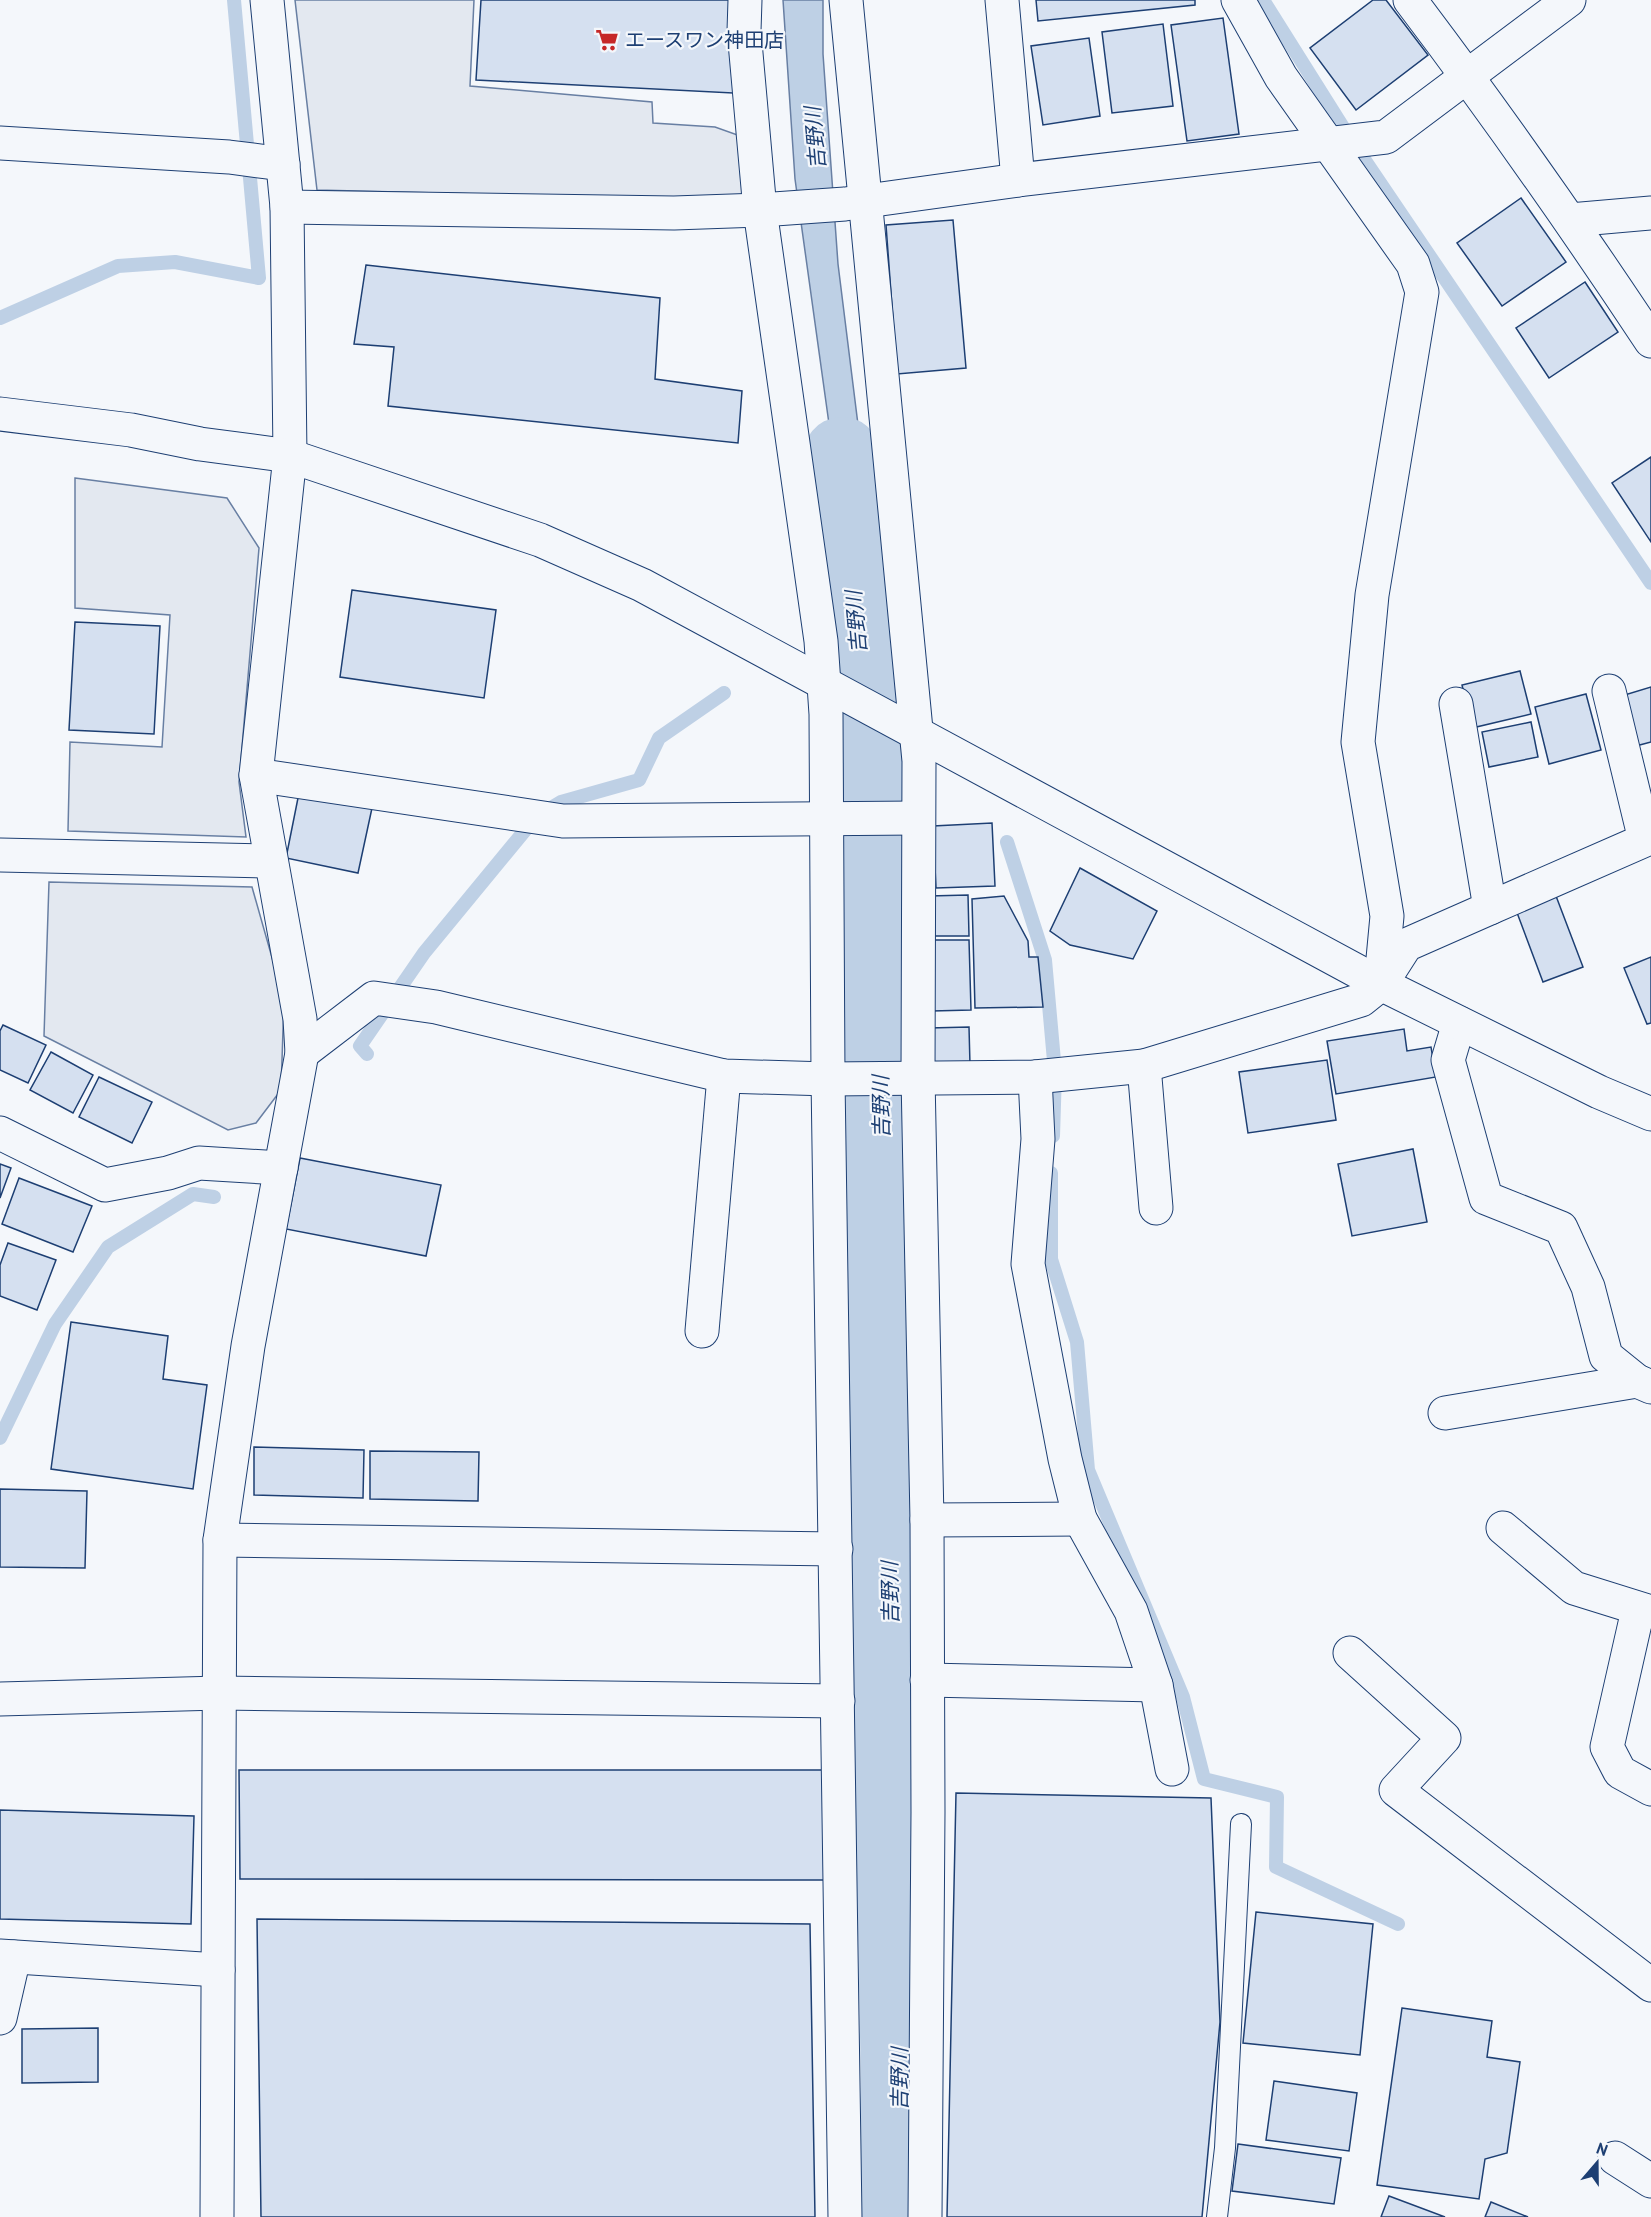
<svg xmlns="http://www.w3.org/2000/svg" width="1651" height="2217" viewBox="0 0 1651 2217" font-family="'PT Sans','Noto Sans JP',sans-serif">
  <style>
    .parking { fill: #e3e8f0; stroke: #687fa3; stroke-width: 1.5 }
    .water { fill: #bed0e5; stroke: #687fa3; stroke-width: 1.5 }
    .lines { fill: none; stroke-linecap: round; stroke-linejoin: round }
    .stream { stroke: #bed0e5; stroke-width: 14 }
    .river { stroke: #bed0e5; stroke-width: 78 }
    .building { fill: #d5e0f0; stroke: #1d3f73; stroke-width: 1.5 }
    .lane-casing { stroke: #1d3f73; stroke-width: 22 }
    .street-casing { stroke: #1d3f73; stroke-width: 35 }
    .secondary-casing { stroke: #1d3f73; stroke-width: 35 }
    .lane { stroke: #f4f7fb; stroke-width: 20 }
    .street { stroke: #f4f7fb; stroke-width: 33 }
    .secondary { stroke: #f4f7fb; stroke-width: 33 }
    .labels { text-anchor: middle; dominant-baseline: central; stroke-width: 4.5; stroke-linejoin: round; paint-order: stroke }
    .poi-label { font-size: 20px; fill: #1d3f73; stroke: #f4f7fb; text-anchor: start }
    .water-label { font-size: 21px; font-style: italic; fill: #1d3f73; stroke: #f4f7fb }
  </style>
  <rect width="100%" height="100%" fill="#f4f7fb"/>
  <g class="parking">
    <polygon points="295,0 474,0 470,86 652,102 653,123 715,127 746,138 754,201 317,190"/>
    <polygon points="75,478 227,498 259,548 239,782 246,837 68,831 70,742 162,747 170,615 75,608"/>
    <polygon points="49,882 252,887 284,1000 281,1090 256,1123 228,1130 44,1036"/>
  </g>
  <polygon class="water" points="783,0 823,0 823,54 838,264 867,497 841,606 830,431 795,179"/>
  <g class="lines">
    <g class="stream">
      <polyline points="1263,0 1351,140 1651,583"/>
      <polyline points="0,318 118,266 175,262 259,278 234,0"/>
      <polyline points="1007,842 1045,960 1055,1072 1053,1136"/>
      <polyline points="367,1054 360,1046 424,953 536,817 561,802 639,780 659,738 724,693"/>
      <polyline points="1051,1173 1051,1259 1077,1342 1088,1470 1183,1697 1204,1779 1277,1797 1276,1867 1398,1924"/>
      <polyline points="0,1438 55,1324 108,1247 193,1194 214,1197"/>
    </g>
    <polyline class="river" points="842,456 876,853 900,2087 898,2217"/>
  </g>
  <g class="building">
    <polygon points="481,0 735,0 733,93 476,80"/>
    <polygon points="1036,0 1195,0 1195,5 1038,21"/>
    <polygon points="1373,0 1386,0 1428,55 1356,110 1310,48"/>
    <polygon points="1223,18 1239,134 1187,141 1171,25"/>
    <polygon points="1163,24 1173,106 1112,113 1102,32"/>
    <polygon points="1089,38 1100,116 1043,125 1031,46"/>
    <polygon points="1521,198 1566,262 1502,306 1457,243"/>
    <polygon points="953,220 966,368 897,374 886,225"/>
    <polygon points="366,265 660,298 655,379 742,391 738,443 388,406 394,347 354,344"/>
    <polygon points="1585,282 1618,332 1549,378 1516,328"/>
    <polygon points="1651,457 1651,542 1612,483"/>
    <polygon points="352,590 496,610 484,698 340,677"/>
    <polygon points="75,622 160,626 154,734 69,730"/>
    <polygon points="1520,671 1531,714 1472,728 1462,685"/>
    <polygon points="1651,687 1651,742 1632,747 1618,697"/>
    <polygon points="1586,694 1601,750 1549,764 1535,707"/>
    <polygon points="1531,722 1538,757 1489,767 1482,732"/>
    <polygon points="299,793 372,808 358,873 286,858"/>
    <polygon points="992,823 995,886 936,888 933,826"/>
    <polygon points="1080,868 1157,911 1133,959 1070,945 1050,931"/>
    <polygon points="968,895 969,936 930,936 929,896"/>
    <polygon points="1004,896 1028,941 1029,957 1038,957 1043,1007 975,1008 972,899"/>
    <polygon points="1556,896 1583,967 1543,982 1516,910"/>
    <polygon points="930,940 969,940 971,1010 932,1011"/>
    <polygon points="1651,957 1651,1023 1647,1024 1624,968"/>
    <polygon points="3,1025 46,1045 28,1083 0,1070 0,1031"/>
    <polygon points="969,1027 970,1065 931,1066 929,1028"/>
    <polygon points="1404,1029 1407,1051 1431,1047 1436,1077 1336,1094 1327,1041"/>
    <polygon points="51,1052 93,1075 73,1113 30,1090"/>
    <polygon points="1327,1060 1336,1120 1248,1133 1239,1072"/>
    <polygon points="99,1077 152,1102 132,1143 79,1117"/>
    <polygon points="1413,1149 1427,1222 1352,1236 1338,1164"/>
    <polygon points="300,1158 441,1185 426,1256 286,1229"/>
    <polygon points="0,1164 11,1168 0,1198"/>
    <polygon points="19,1178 92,1206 73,1252 2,1224"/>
    <polygon points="8,1243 56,1260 37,1310 0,1296 0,1265"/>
    <polygon points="71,1322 168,1336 163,1379 207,1385 193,1489 51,1469"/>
    <polygon points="254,1447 364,1450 363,1498 254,1495"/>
    <polygon points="370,1451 479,1452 478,1501 370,1499"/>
    <polygon points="0,1489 87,1491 85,1568 0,1567"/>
    <polygon points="239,1770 826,1770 826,1880 240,1879"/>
    <polygon points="956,1793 1211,1798 1220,2022 1202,2217 947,2217"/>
    <polygon points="0,1810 194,1816 191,1924 0,1919"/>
    <polygon points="1256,1912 1373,1924 1360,2055 1243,2043"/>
    <polygon points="257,1919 810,1924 815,2217 261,2217"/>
    <polygon points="1402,2008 1492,2021 1487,2057 1520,2062 1507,2153 1485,2159 1479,2199 1377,2185"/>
    <polygon points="98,2028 98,2082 22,2083 22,2029"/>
    <polygon points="1274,2081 1357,2093 1349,2151 1266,2140"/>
    <polygon points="1238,2144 1341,2158 1334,2204 1232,2191"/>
    <polygon points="1389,2196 1445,2217 1381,2217"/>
    <polygon points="1491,2202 1528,2217 1485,2217"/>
  </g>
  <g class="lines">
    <g class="lane-casing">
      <polyline id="lane" points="1217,2217 1225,2148 1241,1824"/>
    </g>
    <g class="street-casing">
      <g id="street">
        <polyline points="745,0 744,31 760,210 821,641 826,714 828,1079 845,2217"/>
        <polyline points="846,0 919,761 918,1077 927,1520 928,1812 925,2217"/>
        <polyline points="1002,0 1018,180"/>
        <polyline points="1238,0 1281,77 1413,264 1422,292 1372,595 1358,742 1387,916 1381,980"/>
        <path d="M1410,0C1494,111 1574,225 1651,341"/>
        <polyline points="0,143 229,157 283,164"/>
        <polyline points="287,207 674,213 760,210 845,204 1018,180 1386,137 1569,0"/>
        <polyline points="1570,220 1651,213"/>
        <polyline points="256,775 563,821 918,818"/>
        <polyline points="0,855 271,861"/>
        <polyline points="1490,908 1645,840 1609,691"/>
        <polyline points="1459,1023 1448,1060 1486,1198 1561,1228 1588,1287 1606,1356 1637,1381 1651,1387"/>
        <polyline points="302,1053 374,998 436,1007 724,1076 828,1079 1035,1077 1144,1066 1361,1000 1381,984 1406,945 1490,908 1456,704"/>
        <polyline points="1144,1066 1156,1208"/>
        <polyline points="1035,1077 1038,1139 1028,1264 1065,1459 1080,1519 1131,1611 1156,1685 1172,1769"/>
        <polyline points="0,1133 105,1185 168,1173 199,1163 281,1168"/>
        <polyline points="702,1331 724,1076"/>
        <polyline points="1445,1413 1637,1381"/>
        <polyline points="927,1520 1080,1519"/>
        <polyline points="1503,1528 1574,1588 1651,1612"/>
        <polyline points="220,1540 836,1549"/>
        <polyline points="1638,1610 1607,1747 1620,1772 1651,1789"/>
        <polyline points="1350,1653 1444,1738 1396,1790 1651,1985"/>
        <polyline points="927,1680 1156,1685"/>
        <polyline points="0,1699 219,1693 838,1701"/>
        <polyline points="0,1956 218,1970"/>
        <polyline points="0,2018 14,1957"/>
        <polyline points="1615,2158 1651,2181"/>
        <polyline points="217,2217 220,1540 248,1346 302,1053 300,1019 256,775 290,456 287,207 267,0"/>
      </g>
    </g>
    <g class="secondary-casing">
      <polyline id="secondary" points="0,414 131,430 200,444 290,456 540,540 642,585 1381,984 1599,1092 1651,1114"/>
    </g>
    <use href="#lane" class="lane"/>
    <use href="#street" class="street"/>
    <use href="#secondary" class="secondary"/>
  </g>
  <defs>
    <g id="supermarket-bare" transform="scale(1.8)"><path d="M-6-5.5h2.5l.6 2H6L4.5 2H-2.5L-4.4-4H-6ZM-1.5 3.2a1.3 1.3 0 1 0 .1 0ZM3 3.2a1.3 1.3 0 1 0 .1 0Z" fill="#c62828" stroke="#f4f7fb" stroke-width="2.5" paint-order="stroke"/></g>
  </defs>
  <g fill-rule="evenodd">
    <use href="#supermarket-bare" x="607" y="40"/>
  </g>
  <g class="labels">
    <g class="poi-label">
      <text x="625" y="40">エースワン神田店</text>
    </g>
    <g class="water-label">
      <text transform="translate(815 138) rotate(-95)">吉野川</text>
      <text transform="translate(856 622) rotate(-95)">吉野川</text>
      <text transform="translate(881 1107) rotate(-91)">吉野川</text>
      <text transform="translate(890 1593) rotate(-91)">吉野川</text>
      <text transform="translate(899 2079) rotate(-90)">吉野川</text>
    </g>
  </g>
  <g transform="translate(1597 2163) rotate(20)" stroke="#f4f7fb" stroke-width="4.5" paint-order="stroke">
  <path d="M0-4.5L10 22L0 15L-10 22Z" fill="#1d3f73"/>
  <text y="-9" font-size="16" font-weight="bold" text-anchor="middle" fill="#1d3f73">N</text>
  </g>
</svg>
